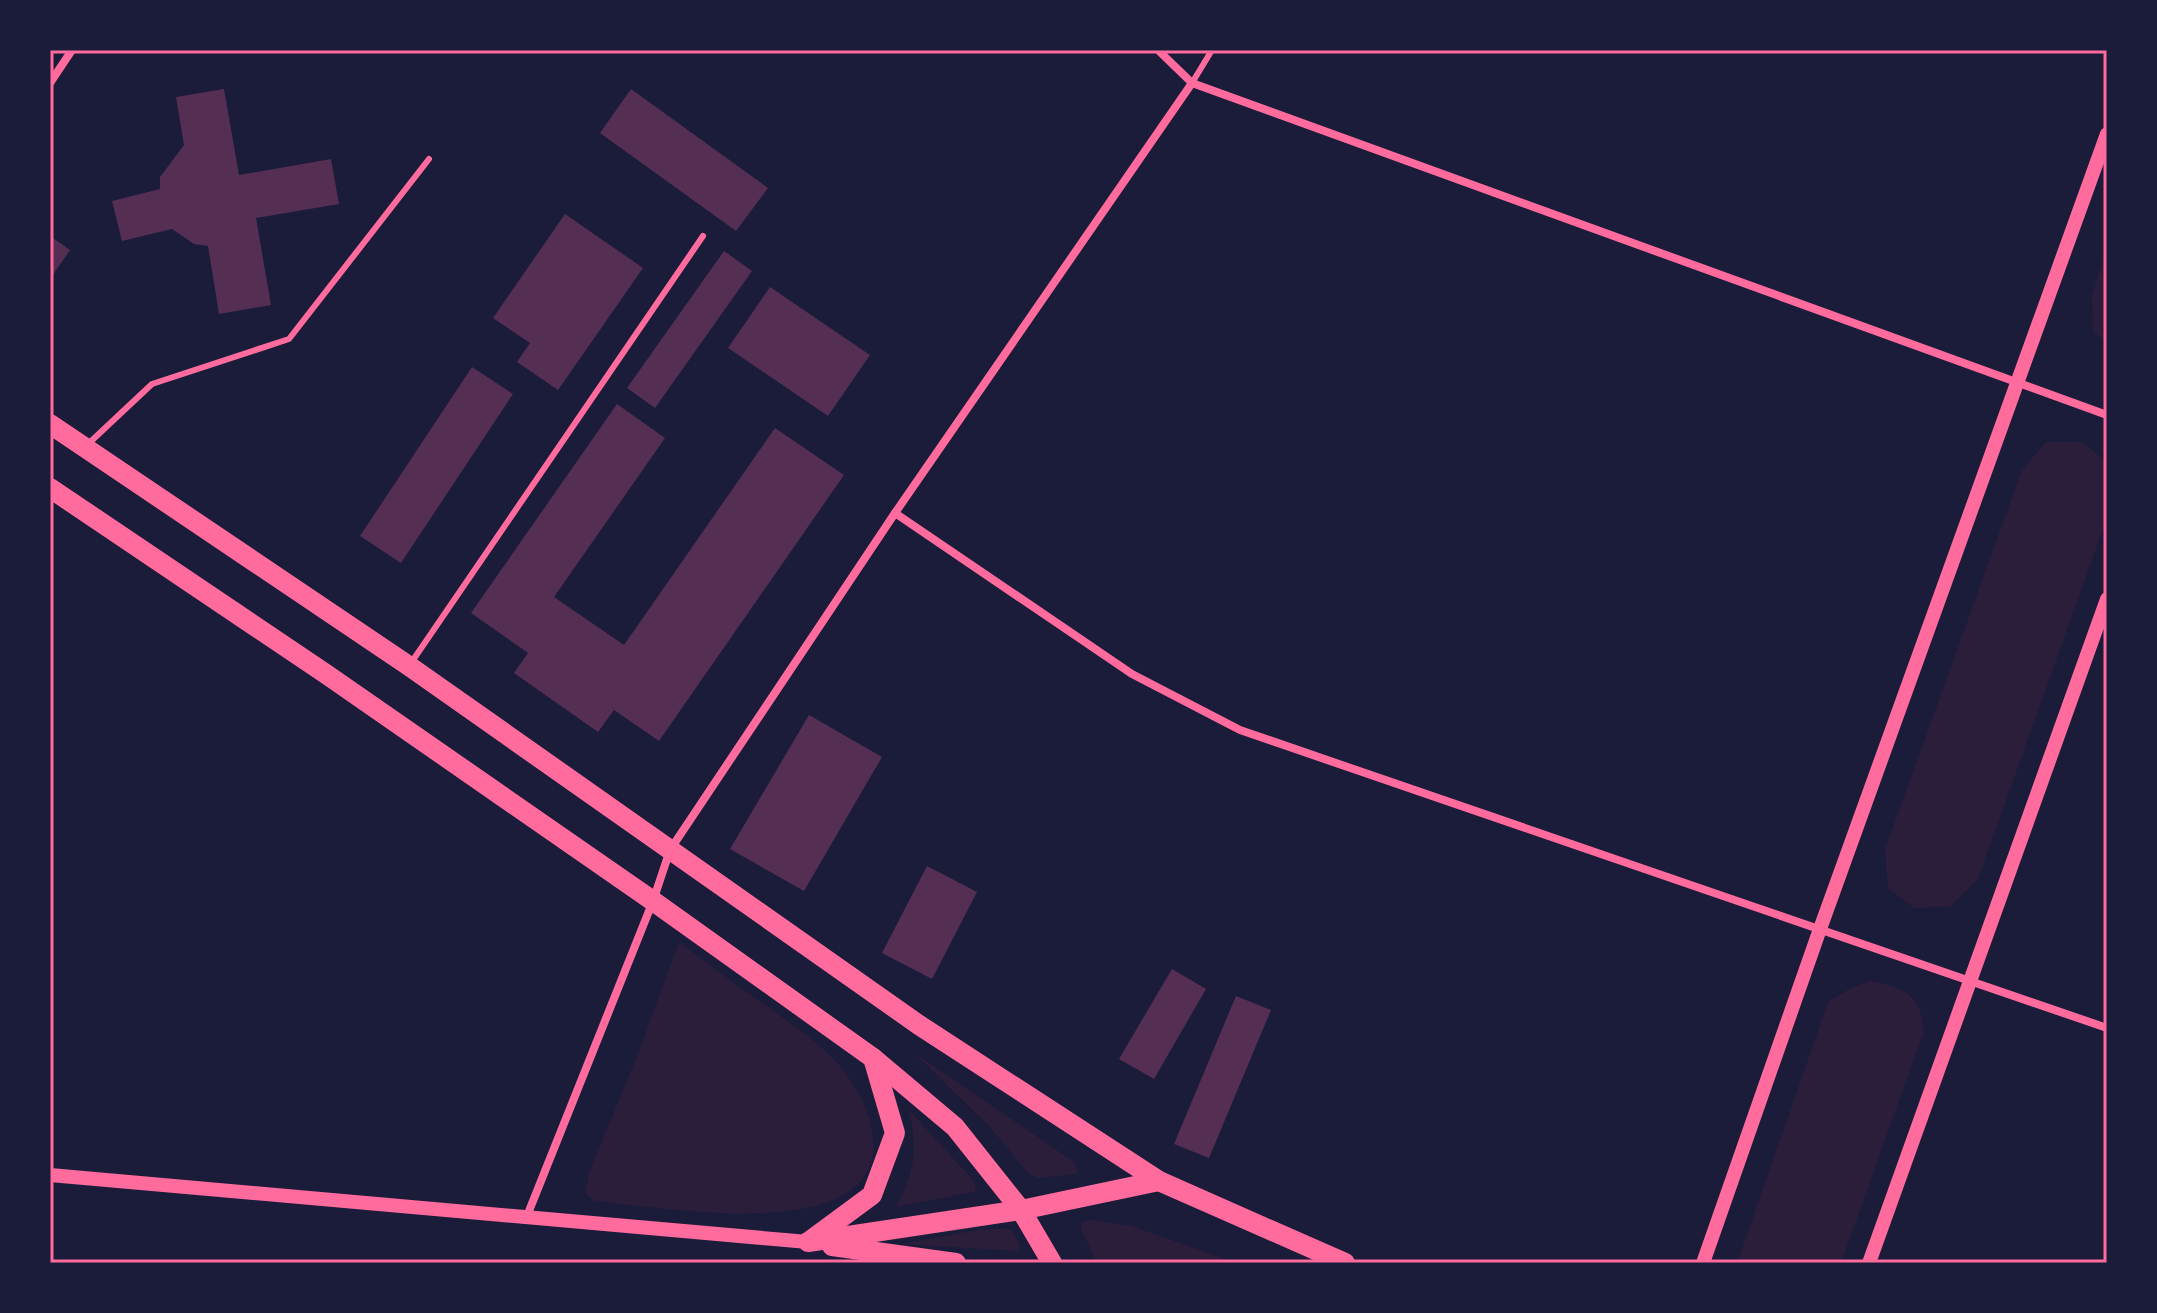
<svg xmlns="http://www.w3.org/2000/svg" width="2157" height="1313" viewBox="0 0 2157 1313" font-family="'Alegreya Sans',sans-serif">
  <style>
    .green { fill: #2a1e3b }
    .building { fill: #542f53 }
    .lines { fill: none; stroke-linecap: round; stroke-linejoin: round }
    .service { stroke: #ff6b9d; stroke-width: 6 }
    .minor { stroke: #ff6b9d; stroke-width: 8 }
    .tertiary { stroke: #ff6b9d; stroke-width: 14 }
    .primary { stroke: #ff6b9d; stroke-width: 20 }
    .neatline { fill: none; stroke: #ff6b9d; stroke-width: 3 }
  </style>
  <rect width="100%" height="100%" fill="#1b1b3a"/>
  <g class="green">
    <polygon points="2107,249 2107,344 2093,331 2092,295"/>
    <polygon points="2046,442 2082,442 2107,462 2107,518 1978,879 1950,907 1914,908 1888,888 1885,849 2022,470"/>
    <path d="M679,942C708,964 738,986 768,1007C795,1027 826,1046 846,1074C863,1097 876,1124 873,1153C862,1244 658,1207 596,1201L585,1194L589,1173L639,1051Z"/>
    <path d="M1870,981C1904,987 1924,996 1923,1034L1841,1263H1737L1828,1002L1849,989Z"/>
    <polygon points="913,1052 1073,1161 1078,1170 1076,1174 1038,1178 1028,1173 990,1127"/>
    <path d="M909,1110L974,1181L976,1187L974,1192L896,1207C915,1170 918,1151 909,1110Z"/>
    <polygon points="1090,1220 1132,1226 1236,1263 1097,1263 1081,1229 1082,1222"/>
    <polygon points="1005,1228 1012,1231 1021,1246 1017,1251 901,1244 977,1230"/>
  </g>
  <g class="building">
    <polygon points="224,89 239,175 331,159 339,204 256,218 271,305 219,314 208,246 194,244 172,229 122,241 112,201 160,189 160,177 184,145 176,97"/>
    <polygon points="631,89 768,188 736,231 600,133"/>
    <polygon points="565,214 643,268 558,390 517,362 530,343 493,318"/>
    <polygon points="50,236 70,250 50,279"/>
    <polygon points="724,251 752,271 655,408 627,388"/>
    <polygon points="770,287 870,355 828,416 728,348"/>
    <polygon points="472,367 513,394 401,563 360,536"/>
    <polygon points="617,404 665,438 554,597 624,645 775,428 844,475 659,741 614,710 598,732 514,673 528,653 471,613"/>
    <polygon points="809,715 882,757 804,891 730,849"/>
    <polygon points="927,866 977,892 932,979 882,953"/>
    <polygon points="1172,969 1206,989 1154,1079 1119,1059"/>
    <polygon points="1236,996 1271,1010 1209,1158 1174,1144"/>
  </g>
  <g class="lines">
    <g class="service">
      <polyline points="1192,83 1212,50"/>
      <polyline points="87,445 152,384 289,339 429,159"/>
      <polyline points="411,663 703,236"/>
    </g>
    <g class="minor">
      <polyline points="1158,50 1192,83 2107,415"/>
      <polyline points="50,83 72,50"/>
      <polyline points="895,513 1132,674 1240,730 2107,1028"/>
      <polyline points="527,1216 653,901 670,850 895,513 1192,83"/>
    </g>
    <g class="tertiary">
      <polyline points="50,1175 808,1242"/>
      <polyline points="1703,1263 1820,929 2107,134"/>
      <polyline points="1869,1263 2107,599"/>
    </g>
    <g class="primary">
      <polyline points="50,424 409,666 919,1025 1159,1181 1345,1263"/>
      <polyline points="50,488 326,674 653,901 873,1058 955,1127 1021,1210 1052,1263"/>
      <polyline points="811,1240 872,1195 895,1133 873,1058"/>
      <polyline points="808,1242 1021,1210 1159,1181"/>
      <polyline points="832,1246 956,1263"/>
    </g>
  </g>
  <rect width="2157" height="1313" fill="none" stroke="#1b1b3a" stroke-width="104"/>
  <rect x="52" y="52" width="2053" height="1209" class="neatline"/>
</svg>
